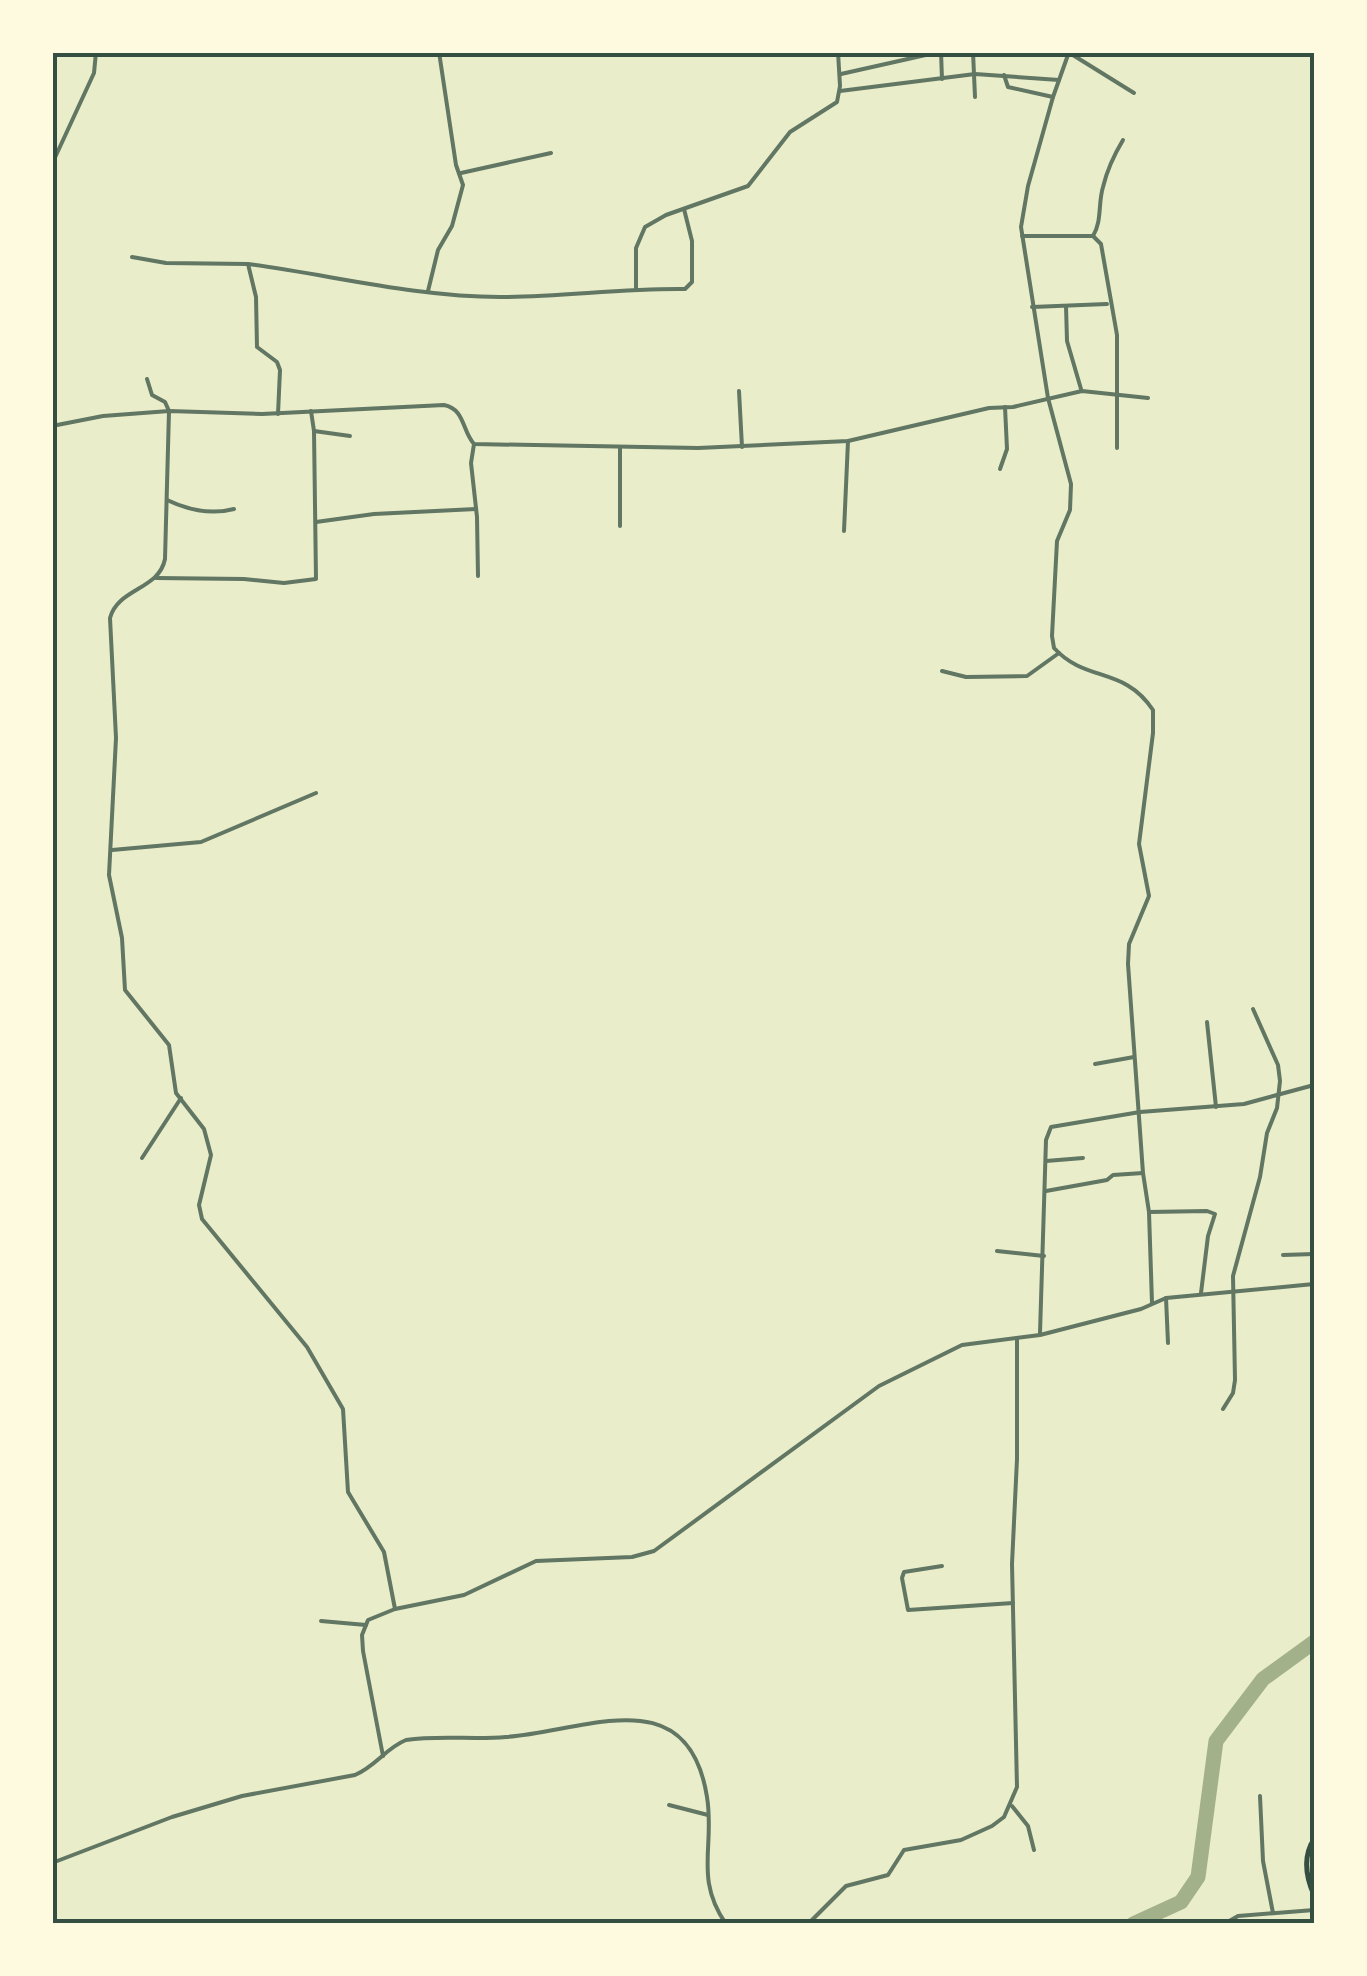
<svg xmlns="http://www.w3.org/2000/svg" width="1367" height="1976" viewBox="0 0 1367 1976" font-family="'Source Sans 3',sans-serif">
  <style>
    .lines { fill: none; stroke-linecap: round; stroke-linejoin: round }
    .river { stroke: #a3b18a; stroke-width: 15 }
    .minor { stroke: #617663; stroke-width: 4 }
    .secondary { stroke: #344e41; stroke-width: 5 }
    .neatline { fill: none; stroke: #344e41; stroke-width: 4 }
  </style>
  <rect width="100%" height="100%" fill="#e9edc9"/>
  <g class="lines">
    <polyline class="river" points="1133,1924 1181,1902 1198,1877 1216,1741 1263,1679 1314,1642"/>
    <g class="minor">
      <polyline points="941,52 942,79"/>
      <polyline points="973,52 975,97"/>
      <polyline points="1068,52 1134,93"/>
      <path d="M1069,52L1053,97L1028,186L1021,227L1048,398L1071,484L1070,510L1057,541L1052,636L1054,648C1086,683 1124,666 1153,710V733L1139,844L1149,896L1129,944L1128,964L1143,1173L1149,1212L1152,1303"/>
      <polyline points="841,74 939,52"/>
      <polyline points="1004,75 1008,87 1053,97"/>
      <polyline points="840,91 975,74 1059,80"/>
      <polyline points="52,164 94,73 96,52"/>
      <polyline points="461,173 551,153"/>
      <polyline points="1022,236 1093,236 1101,244 1117,335 1117,448"/>
      <path d="M1093,236C1102,222 1098,203 1103,187C1107,170 1114,155 1123,140"/>
      <polyline points="132,257 166,263 248,264 256,297 257,347 277,362 280,370 278,414"/>
      <path d="M248,264C331,275 415,297 500,297C562,297 623,288 685,289L692,282V241L684,209"/>
      <polyline points="636,288 636,248 645,227 666,215 748,186 790,132 837,102 840,86 838,52"/>
      <polyline points="428,291 438,250 452,226 463,185 456,165 439,52"/>
      <polyline points="1066,306 1067,341 1081,389"/>
      <polyline points="1032,307 1107,304"/>
      <path d="M147,379L152,395L165,402L169,411L165,559C159,590 118,588 110,618L116,738L109,875L122,938L125,990L169,1045L176,1093L204,1129L211,1155L199,1205L202,1219L307,1347L343,1409L348,1492L384,1552L395,1609"/>
      <polyline points="739,391 742,447"/>
      <path d="M52,426L103,416L169,411L262,414L444,405C465,409 462,431 474,444L698,448L848,441L989,408L1013,407L1082,391L1148,398"/>
      <polyline points="314,431 350,436"/>
      <polyline points="474,444 471,463 477,517 478,576"/>
      <polyline points="620,448 620,526"/>
      <polyline points="1000,469 1007,449 1005,407"/>
      <path d="M167,500C188,510 211,515 234,509"/>
      <polyline points="316,522 374,514 476,509"/>
      <polyline points="844,531 848,441"/>
      <polyline points="156,578 244,579 284,583 316,579 314,431 311,411"/>
      <polyline points="942,671 966,677 1027,676 1059,653"/>
      <polyline points="112,850 201,842 316,793"/>
      <polyline points="1207,1022 1216,1107"/>
      <polyline points="1095,1064 1134,1057"/>
      <polyline points="1313,1084 1312,1047 1314,1046"/>
      <polyline points="142,1158 181,1098"/>
      <polyline points="1046,1161 1083,1158"/>
      <polyline points="1046,1191 1107,1180 1113,1175 1143,1173"/>
      <polyline points="1149,1212 1207,1211 1215,1214 1208,1236 1201,1293"/>
      <polyline points="997,1251 1044,1256"/>
      <polyline points="1283,1255 1314,1254"/>
      <polyline points="1166,1298 1168,1343"/>
      <polyline points="1040,1333 1046,1140 1051,1127 1140,1112 1244,1104 1314,1085"/>
      <polyline points="1223,1409 1233,1393 1235,1380 1233,1276 1260,1177 1267,1133 1277,1108 1280,1081 1278,1065 1253,1009"/>
      <polyline points="942,1566 904,1572 902,1578 908,1610 1013,1603"/>
      <polyline points="321,1621 366,1625"/>
      <polyline points="383,1756 363,1651 362,1635 368,1620 395,1609 464,1595 536,1561 632,1557 654,1551 879,1386 962,1345 1040,1335 1141,1309 1166,1298 1314,1284"/>
      <polyline points="1260,1796 1263,1861 1273,1913"/>
      <polyline points="669,1805 708,1815"/>
      <polyline points="1012,1806 1028,1826 1034,1850"/>
      <path d="M52,1863L172,1817L242,1796L355,1775C376,1766 386,1748 406,1740C439,1735 473,1740 506,1737C584,1732 688,1677 707,1797C715,1846 694,1878 726,1924"/>
      <polyline points="808,1924 846,1886 888,1875 904,1850 961,1840 992,1826 1004,1817 1017,1787 1012,1564 1017,1459 1017,1339"/>
      <polyline points="1224,1924 1238,1916 1314,1910"/>
    </g>
    <path class="secondary" d="M1314,1839C1303,1856 1306,1877 1314,1895"/>
  </g>
  <rect width="1367" height="1976" fill="none" stroke="#fefae0" stroke-width="110"/>
  <rect x="55" y="55" width="1257" height="1866" class="neatline"/>
</svg>
